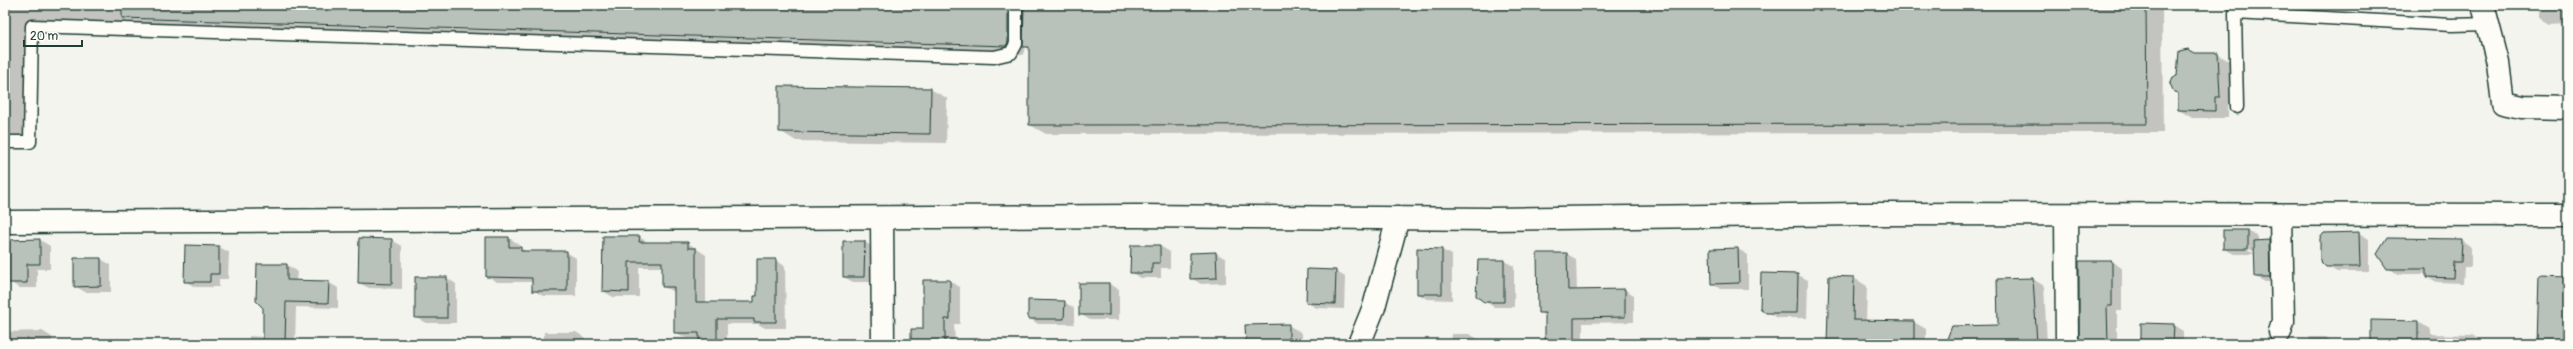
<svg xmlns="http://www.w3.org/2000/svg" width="2573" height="349" viewBox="0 0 2573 349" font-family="Pangolin,sans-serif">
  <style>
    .shadow { fill: #0003 }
    .building { fill: #b9c1bb; stroke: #1f3d34 }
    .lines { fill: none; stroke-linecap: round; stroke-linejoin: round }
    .lane-casing { stroke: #1f3d34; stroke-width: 15 }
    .street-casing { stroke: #1f3d34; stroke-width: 25 }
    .lane { stroke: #fdfcf7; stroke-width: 12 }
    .street { stroke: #fdfcf7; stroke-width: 22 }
  </style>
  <rect width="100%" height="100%" fill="#f4f4ef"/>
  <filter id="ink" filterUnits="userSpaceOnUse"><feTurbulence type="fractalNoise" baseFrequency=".025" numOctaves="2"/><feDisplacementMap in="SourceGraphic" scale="8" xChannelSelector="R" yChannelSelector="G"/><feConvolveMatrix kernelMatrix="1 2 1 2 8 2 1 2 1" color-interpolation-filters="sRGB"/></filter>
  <g filter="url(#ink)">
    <g class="shadow">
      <polygon points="5,5 2162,5 2163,133 1046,134 1030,125 1030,50 1025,47 1023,55 31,24 29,139 5,138"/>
      <polygon points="2539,5 2568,5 2568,23 2550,24 2540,18"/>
      <polygon points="2195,54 2217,54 2231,62 2234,105 2228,105 2228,118 2192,118 2179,110 2178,77"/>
      <polygon points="930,89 947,98 946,143 796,141 780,131"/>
      <polygon points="2248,231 2258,237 2258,242 2269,241 2278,247 2279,282 2265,282 2256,277 2255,252 2244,246 2243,248 2255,254 2234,254 2224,249"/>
      <polygon points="2359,233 2369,239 2369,272 2337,272 2327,266"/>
      <polygon points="639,237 649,243 688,243 706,255 706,303 755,303 775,260 785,266 786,328 765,328 758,324 727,324 727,344 700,344 700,338 686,338 675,332 675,292 663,287 663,267 639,267 639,297 613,297 603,291"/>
      <polygon points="509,238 519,244 519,248 528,252 566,252 576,258 576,296 543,296 533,290 533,282 497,282 487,276"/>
      <polygon points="360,239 392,240 402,246 402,289 369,288 359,283"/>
      <polygon points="40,240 50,246 50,269 37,269 37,288 19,288 10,282"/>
      <polygon points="2462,240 2471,246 2471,267 2464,267 2463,283 2437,282 2427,277 2427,274 2398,274 2388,268"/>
      <polygon points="865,242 874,248 874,282 853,282 844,277"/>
      <polygon points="186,246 219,247 229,252 228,279 219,279 219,287 195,287 185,281"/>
      <polygon points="1132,246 1160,246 1170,252 1170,268 1161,268 1161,278 1141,278 1131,272"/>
      <polygon points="1738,249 1748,255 1748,289 1721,289 1712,283 1711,250"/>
      <polygon points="1442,250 1452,255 1452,300 1427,299 1418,294"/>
      <polygon points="1216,253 1226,259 1226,283 1201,284 1191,278"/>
      <polygon points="1567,254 1576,259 1577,291 1625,290 1634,295 1634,322 1583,323 1583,344 1546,344 1546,317 1539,312"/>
      <polygon points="101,259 111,265 111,292 85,292 75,286"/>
      <polygon points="1504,261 1514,266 1514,307 1494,307 1484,301"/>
      <polygon points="2112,262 2122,268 2122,311 2117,311 2117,344 2080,344"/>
      <polygon points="287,265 297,271 296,282 328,282 338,288 338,308 296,307 295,344 249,344 249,336 264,337"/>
      <polygon points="1335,271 1345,277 1344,309 1317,308 1307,303"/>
      <polygon points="1762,274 1798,275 1808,280 1807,318 1777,318 1767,312"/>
      <polygon points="447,278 456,284 456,323 426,323 416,317"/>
      <polygon points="1830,278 1854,278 1867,286 1866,321 1914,322 1926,329 1926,344 1828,344"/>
      <polygon points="2033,279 2044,286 2047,344 1950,344 1999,326"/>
      <polygon points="924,281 950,281 960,287 960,324 954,324 955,344 912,344 924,330"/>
      <polygon points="1109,284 1119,289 1119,320 1090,320 1080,314"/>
      <polygon points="1064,302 1074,308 1074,324 1038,324 1029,318"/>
      <polygon points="2418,322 2431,329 2431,334 2472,335 2486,344 2372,344"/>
      <polygon points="1288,325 1302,333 1302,344 1247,344"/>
      <polygon points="2173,325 2183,331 2183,344 2142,344"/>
      <polygon points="42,331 52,337 52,341 101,341 106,344 5,344 5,332"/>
      <polygon points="544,332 576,332 585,338 585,344 544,344"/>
      <polygon points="1452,334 1469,334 1478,339 1478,344 1451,344"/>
      <polygon points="2309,337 2325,337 2335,344 2309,344"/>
    </g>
    <g class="building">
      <polygon points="122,5 1008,5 1008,42 1006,46 122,18"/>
      <polygon points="1024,5 2146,5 2147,124 1029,125 1029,47 1023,47"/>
      <polygon points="2188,49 2195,53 2218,53 2220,97 2215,97 2215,111 2178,110 2178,93 2174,92 2170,84 2173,77 2177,76 2179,51"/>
      <polygon points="779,86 931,88 930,134 779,132"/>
      <rect x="2223" y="230" width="25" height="19"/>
      <polygon points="2359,232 2360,267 2326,267 2320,261 2320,238 2324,233"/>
      <polygon points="603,236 640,236 639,242 688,242 688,248 696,248 696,302 754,302 754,296 757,296 757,259 776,259 776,322 754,322 754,319 717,319 717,344 699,344 699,333 674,333 674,287 662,287 662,262 629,262 629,292 602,291"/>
      <polygon points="486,237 509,237 509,247 521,247 521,251 567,251 567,291 532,291 532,278 486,277"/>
      <polygon points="359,238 392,239 392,284 358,283"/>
      <polygon points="2387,238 2462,239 2461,262 2454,262 2453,278 2426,277 2426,269 2387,269 2377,254"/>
      <polygon points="40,239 40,264 27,264 27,283 8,283 8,240"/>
      <polygon points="2269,240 2270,277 2255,277 2254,241"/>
      <polygon points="843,241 865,241 864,277 843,277"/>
      <polygon points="185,245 219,246 219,274 210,274 210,282 184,282"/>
      <polygon points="1131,245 1160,245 1160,263 1152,263 1152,273 1130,273"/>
      <polygon points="1417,248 1442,249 1442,294 1417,294"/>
      <polygon points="1738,248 1739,283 1711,284 1710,249"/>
      <polygon points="1216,252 1217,278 1190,279 1190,253"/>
      <polygon points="1537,253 1567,253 1568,290 1625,289 1625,317 1574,318 1574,344 1545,344 1545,313 1538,313"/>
      <polygon points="74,258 101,258 101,286 74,287"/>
      <polygon points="1478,260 1504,260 1504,302 1484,302 1476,296"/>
      <polygon points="2079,261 2112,261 2112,306 2107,306 2108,344 2079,344"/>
      <polygon points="257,264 287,264 287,280 329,281 328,303 286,302 285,344 263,344 263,308 256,301"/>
      <polygon points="1307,269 1336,270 1335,304 1306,303"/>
      <polygon points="1761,273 1798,274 1797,313 1766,313 1760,308"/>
      <polygon points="1829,276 1854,277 1853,320 1914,321 1914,344 1827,344"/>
      <polygon points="2539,276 2568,277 2568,344 2537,344"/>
      <rect x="415" y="277" width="32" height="41"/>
      <polygon points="2033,278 2037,344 1945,344 1952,326 1998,325 1997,279"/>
      <polygon points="923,280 950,280 950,319 945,319 945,344 911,344 911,329 923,329"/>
      <rect x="1079" y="283" width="30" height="32"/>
      <polygon points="1028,300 1065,301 1064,319 1028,319"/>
      <polygon points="2371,320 2418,321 2418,344 2371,344"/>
      <polygon points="2141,323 2174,324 2173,344 2141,344"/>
      <polygon points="1289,324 1289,344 1246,344 1245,325"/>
    </g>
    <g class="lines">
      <g class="lane-casing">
        <g id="lane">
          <polyline points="2237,107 2235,13 2451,25 2488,24"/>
          <polyline points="5,142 30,142 32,26 994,57 1011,53 1016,44 1016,5"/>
        </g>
      </g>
      <g class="street-casing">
        <g id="street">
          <polyline points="2483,5 2498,63 2503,103 2522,107 2568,108"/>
          <polyline points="2066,215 2067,344"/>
          <polyline points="882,218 883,344"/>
          <polyline points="5,222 1136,216 1491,219 1857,214 2568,215"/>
          <polyline points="2280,332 2283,322 2281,215"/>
          <polyline points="1359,344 1374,307 1398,218"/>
        </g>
      </g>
      <use href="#lane" class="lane"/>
      <use href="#street" class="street"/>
    </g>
  </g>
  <rect width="2573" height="349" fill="none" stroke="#fdfcf7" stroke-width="20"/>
  <rect x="10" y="10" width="2553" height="329" fill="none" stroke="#1f3d34" stroke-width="1.5" filter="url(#ink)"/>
  <path d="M24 40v6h58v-6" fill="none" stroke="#1f3d34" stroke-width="2"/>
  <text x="30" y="40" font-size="12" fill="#1f3d34" stroke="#fdfcf7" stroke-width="3" paint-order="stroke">20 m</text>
</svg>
